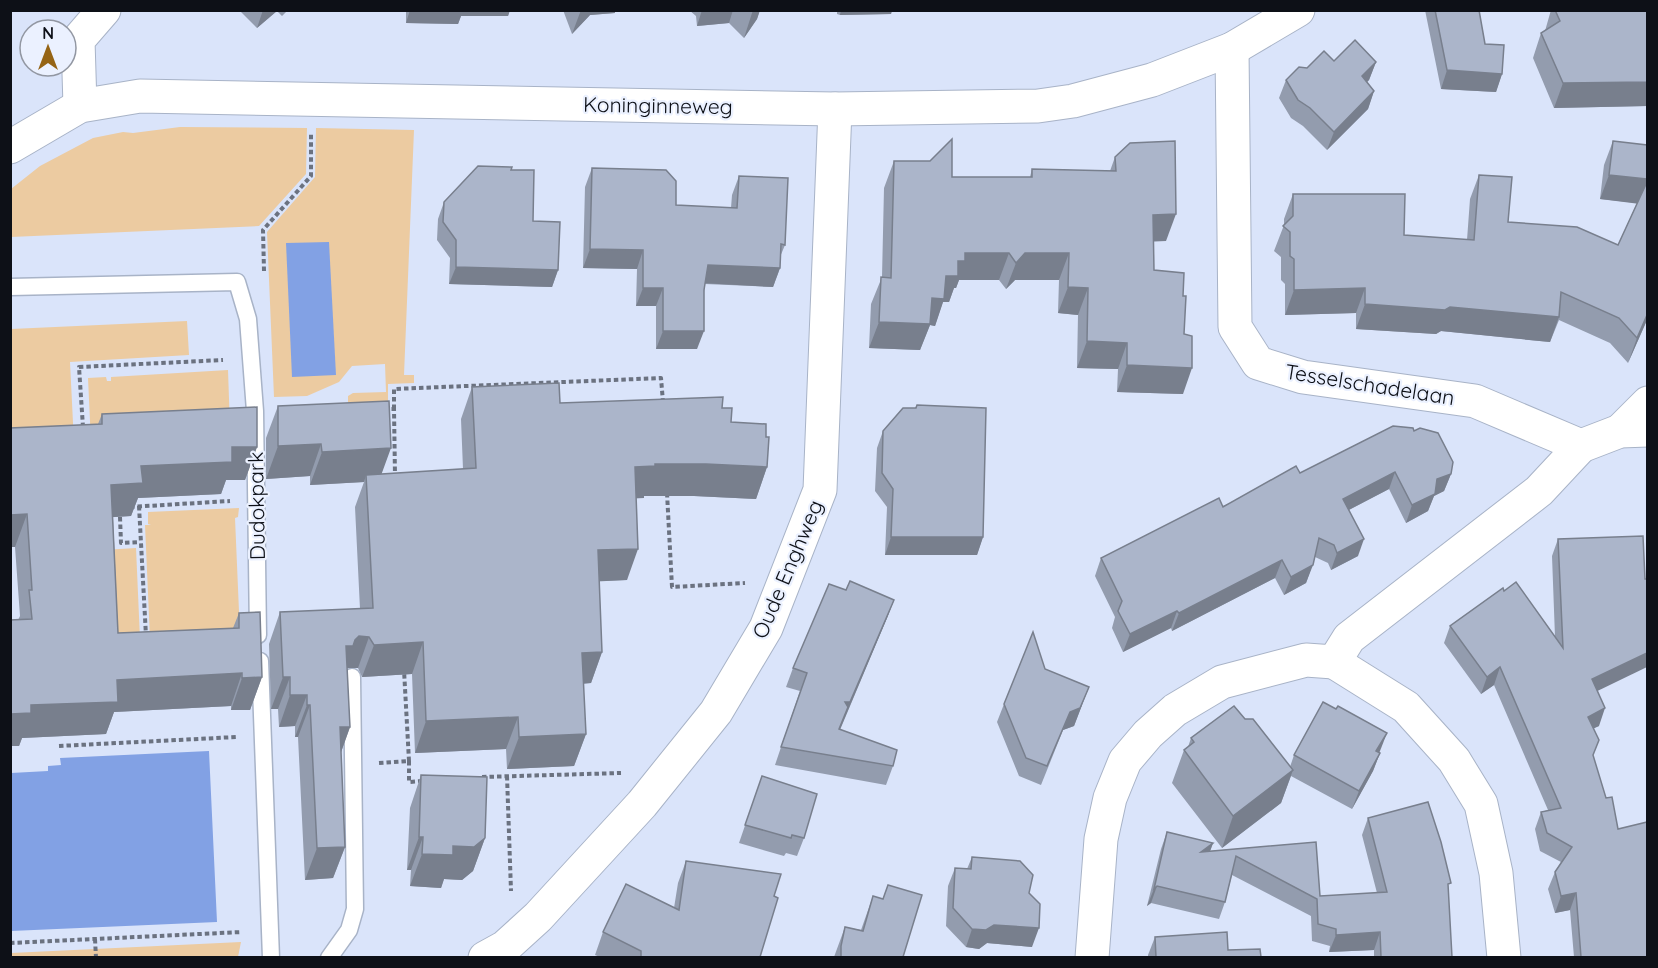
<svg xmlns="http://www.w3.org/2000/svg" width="1658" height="968" viewBox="0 0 1658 968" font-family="Quicksand,sans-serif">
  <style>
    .green { fill: #eccba1 }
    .water { fill: #82a1e4 }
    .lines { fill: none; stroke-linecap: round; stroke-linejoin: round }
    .service-casing { stroke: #a8b3c7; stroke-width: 19 }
    .minor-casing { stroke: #a8b3c7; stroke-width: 35 }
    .path { stroke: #6b7280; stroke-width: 4; stroke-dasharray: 4.5 3; stroke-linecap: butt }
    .service { stroke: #fff; stroke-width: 16 }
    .minor { stroke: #fff; stroke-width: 33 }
    .wall { fill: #939cae }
    .shaded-wall { fill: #787f8d }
    .building { fill: #abb5ca; stroke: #787f8d; stroke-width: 1.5 }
    .labels { text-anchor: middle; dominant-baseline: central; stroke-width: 4.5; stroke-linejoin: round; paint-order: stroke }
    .street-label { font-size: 21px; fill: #0d1017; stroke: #ebf1ff }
  </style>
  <rect width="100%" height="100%" fill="#dae4fa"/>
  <g class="green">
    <polygon points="180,127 307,128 306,174 259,226 11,237 11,189 40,166 93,138 123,132 133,133"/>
    <polygon points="316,128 414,130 404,375 414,375 414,383 388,384 388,405 348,404 348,396 353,393 386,392 385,364 352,366 339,382 307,396 274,397 267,232 315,177"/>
    <polygon points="187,321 189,355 70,362 74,443 11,460 11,329"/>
    <polygon points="228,370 230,428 91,443 88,378 106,377 107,381 111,381 111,377"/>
    <polygon points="239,508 238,517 235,518 240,635 150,639 145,525 151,525 148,524 148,512"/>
    <polygon points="136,548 140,639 107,635 103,550"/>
    <polygon points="241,942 238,957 11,957 11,953"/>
  </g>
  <g class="water">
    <polygon points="329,242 336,375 292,377 286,243"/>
    <polygon points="209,751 217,922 11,931 11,773 48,771 48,766 61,765 60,758"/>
  </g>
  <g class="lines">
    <g class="service-casing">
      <g id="service">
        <polyline points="10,287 237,282 248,319 255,411 258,635"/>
        <polyline points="260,661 271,958"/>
        <polyline points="329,958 349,930 355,909 352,677"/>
      </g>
    </g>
    <g class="minor-casing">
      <g id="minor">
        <polyline points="1232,49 1235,327 1258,363 1303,377 1475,401 1581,446 1620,431 1648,430"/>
        <polyline points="80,106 78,40 104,10"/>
        <polyline points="10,147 80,106 140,96 835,109 1038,106 1073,101 1152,80 1232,49 1298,10"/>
        <polyline points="1620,431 1648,403"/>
        <polyline points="1334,662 1406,707 1454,760 1481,804 1496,873 1504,958"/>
        <polyline points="1334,662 1349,638 1539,491 1581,446"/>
        <polyline points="485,958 505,947 538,917 642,804 716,712 766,628 820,490 835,109"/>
        <polyline points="1092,958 1101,839 1110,798 1125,761 1148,734 1175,710 1222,682 1306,660 1334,662"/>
      </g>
    </g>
    <g class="path">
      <polyline points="264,271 263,230 311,176 311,134"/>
      <polyline points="384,409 394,409 395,476"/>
      <polyline points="394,409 394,389 661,378 663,402"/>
      <polyline points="83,427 79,367 223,360"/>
      <polyline points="667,493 672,587 745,583"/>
      <polyline points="139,506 146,636"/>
      <polyline points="130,507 230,501"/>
      <polyline points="120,517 121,543 140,542"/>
      <polyline points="59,746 236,737"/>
      <polyline points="409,761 409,782 423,781"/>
      <polyline points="379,763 409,761 404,670"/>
      <polyline points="507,776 511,891"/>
      <polyline points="482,777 621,773"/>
      <polyline points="95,939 96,958"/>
      <polyline points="10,943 242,932"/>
    </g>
    <use href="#service" class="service"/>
    <use href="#minor" class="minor"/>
  </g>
  <g class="wall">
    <polygon points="239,10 288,10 282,16 277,11 257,28"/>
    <polygon points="406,10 510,10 508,16 461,16 458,24 406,23"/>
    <polygon points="563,10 615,10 615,13 590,15 572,34"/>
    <polygon points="689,10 760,10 757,19 744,38 729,23 697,26 696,16"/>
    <polygon points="837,10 892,10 891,14 840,15 837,14"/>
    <polygon points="1425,10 1479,10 1485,44 1502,74 1496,92 1441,89"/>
    <polygon points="1551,10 1647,10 1647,106 1554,108 1533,58 1541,33 1545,31"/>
    <polygon points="1334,61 1376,62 1369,80 1367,82 1374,91 1368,109 1327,150 1303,126 1291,118 1279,98 1286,80 1307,68"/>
    <polygon points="1613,141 1647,145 1647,320 1628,363 1610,343 1559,320 1550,342 1441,331 1436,334 1356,329 1356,313 1285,315 1285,284 1281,280 1281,257 1274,251 1284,225 1284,219 1293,194 1404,235 1467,240 1470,199 1479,175 1508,222 1618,245 1637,203 1600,199 1604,165"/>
    <polygon points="1115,157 1166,241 1153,241 1154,270 1183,296 1183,394 1117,392 1118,369 1077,368 1078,315 1058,313 1059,280 1015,280 1006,289 999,280 959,280 956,288 954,288 949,302 943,302 935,326 930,325 920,350 869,348 871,304 882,277 884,188 894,161 952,177 1030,177 1032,169 1110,171"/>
    <polygon points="592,168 676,205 731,208 732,195 739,176 785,245 780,257 780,268 773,287 705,284 697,349 656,349 656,306 636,306 637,269 583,268 585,187"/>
    <polygon points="511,170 533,221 558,270 552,287 449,284 450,258 437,240 438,219 444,202"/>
    <polygon points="472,387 560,403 722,408 731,422 766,437 767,467 756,499 694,496 644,496 644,498 636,498 627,580 599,581 602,652 591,683 583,684 586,734 574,766 507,769 506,749 415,753 412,674 362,677 358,668 347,668 350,727 341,752 345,847 333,878 305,880 298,737 295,737 295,726 279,727 278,709 271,709 269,644 280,612 360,609 355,507 364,482 310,485 310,476 266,479 266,438 278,406 382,474 463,469 461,419"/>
    <polygon points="917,405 983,537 977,555 885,555 887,507 875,491 877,448 883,431 915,408"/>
    <polygon points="102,414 257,447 245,480 226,480 221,494 138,498 131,516 113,517 118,633 233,628 239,613 262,677 250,710 231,710 231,706 114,712 106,734 22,738 19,746 10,746 10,620 18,620 20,616 15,547 10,547 10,428 98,424"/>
    <polygon points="1393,426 1451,474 1444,491 1434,496 1428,511 1406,523 1389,489 1349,510 1358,556 1331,570 1328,563 1315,557 1306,583 1284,595 1275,578 1172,631 1171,628 1123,652 1112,628 1115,617 1095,576 1101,558 1300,473"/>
    <polygon points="1558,539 1597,691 1599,726 1593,728 1593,756 1606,798 1618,829 1647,957 1574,957 1570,910 1555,913 1548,889 1555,872 1561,862 1540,851 1535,829 1541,812 1548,810 1494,685 1481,694 1444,643 1450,626 1504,591 1555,637 1552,556"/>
    <polygon points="846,590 894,600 887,618 840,730 893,766 886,785 775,765 800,691 786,687 793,668"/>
    <polygon points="1045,669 1082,705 1074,726 1063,730 1041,785 1019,776 997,722 1004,704"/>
    <polygon points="1245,719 1290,767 1294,755 1380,753 1373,771 1352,809 1291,776 1281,803 1222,848 1172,783 1184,750 1188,747 1191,738"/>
    <polygon points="421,775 485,838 473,871 462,880 444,879 441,888 410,886 411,870 407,870 410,808"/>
    <polygon points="762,776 804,838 797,856 786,853 784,856 739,843"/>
    <polygon points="1368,818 1448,890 1452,957 1374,957 1374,950 1329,952 1330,946 1312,941 1311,916 1232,875 1225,902 1219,919 1151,903 1147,906 1161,849 1167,832 1213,843 1210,851 1316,842 1320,896 1377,893 1362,835"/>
    <polygon points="972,857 1029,893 1032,947 987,943 979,949 966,947 946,926 948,886 955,868 967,869"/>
    <polygon points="686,861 774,896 760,957 600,957 595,955 603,932 674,908 678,883"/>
    <polygon points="888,885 903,957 834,957 845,927 861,930 873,896 883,899"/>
    <polygon points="1155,937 1228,950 1261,957 1148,957 1148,955"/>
  </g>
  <g class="shaded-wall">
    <polygon points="263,10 278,10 257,28"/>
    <polygon points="410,10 510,10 508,16 461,16 458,24 406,23"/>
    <polygon points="581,10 615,10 615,13 590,15 572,34"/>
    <polygon points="702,10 733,10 729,23 697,26"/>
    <polygon points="753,10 760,10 757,19 744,38"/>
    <polygon points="841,10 892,10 891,14 840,15"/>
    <polygon points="1376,62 1369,80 1355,94 1362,76"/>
    <polygon points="1447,70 1502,74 1496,92 1441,89"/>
    <polygon points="1647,82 1647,106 1554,108 1563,83"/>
    <polygon points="1374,91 1368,109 1327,150 1334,132"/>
    <polygon points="1609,175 1647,179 1647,183 1640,204 1600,199"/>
    <polygon points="1176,214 1166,241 1143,242 1153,215"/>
    <polygon points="590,249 643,250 637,269 583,268"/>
    <polygon points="965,253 1009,253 999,280 959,280 956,288 954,288 949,302 943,302 935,326 930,325 920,350 869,348 879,322 932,298 946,276"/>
    <polygon points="1025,253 1069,253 1059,280 1015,280 1006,289 1016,263"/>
    <polygon points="708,265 780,268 773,287 701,283"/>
    <polygon points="456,267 558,270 552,287 449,284"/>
    <polygon points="1068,287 1088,288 1078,315 1058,313"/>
    <polygon points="643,288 663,288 656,306 636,306"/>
    <polygon points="1365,288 1356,313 1285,315 1294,290"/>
    <polygon points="1365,304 1450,307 1559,317 1550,342 1441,331 1436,334 1356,329"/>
    <polygon points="1647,315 1647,320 1628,363 1637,338"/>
    <polygon points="663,331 704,331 697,349 656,349"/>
    <polygon points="1087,341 1127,343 1118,369 1077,368"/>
    <polygon points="1127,365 1192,368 1183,394 1117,392"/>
    <polygon points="321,444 310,476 266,479 278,446"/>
    <polygon points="232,447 257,447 245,480 226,480 221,494 138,498 131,516 99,518 111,485 141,466"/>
    <polygon points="391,448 379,481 366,475 364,482 310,485 322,452"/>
    <polygon points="655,464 706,464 767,467 756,499 694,496 644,496 644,498 623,499 635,467"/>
    <polygon points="1395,472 1389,489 1337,516 1343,499"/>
    <polygon points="1451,474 1444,491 1434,496 1428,511 1406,523 1412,505 1437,479"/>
    <polygon points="27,514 15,547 10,547 10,515"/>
    <polygon points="891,537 983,537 977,555 885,555"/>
    <polygon points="1364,539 1358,556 1331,570 1337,553"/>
    <polygon points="638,549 627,580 586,582 598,550"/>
    <polygon points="1282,560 1275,578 1172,631 1179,613"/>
    <polygon points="1313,565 1306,583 1284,595 1291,577"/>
    <polygon points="894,600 887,618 832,748 845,702"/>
    <polygon points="1177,611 1171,628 1123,652 1130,634"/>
    <polygon points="359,636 369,637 358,668 347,668 346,646"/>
    <polygon points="423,642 412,674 362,677 374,645"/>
    <polygon points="602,652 591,683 570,684 582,653"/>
    <polygon points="1647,653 1647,667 1585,697 1592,679"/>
    <polygon points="1500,667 1494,685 1481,694 1487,677"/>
    <polygon points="242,673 231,706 114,712 106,734 22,738 19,746 10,746 10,714 31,705 117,680"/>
    <polygon points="262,677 250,710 231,710 242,678"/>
    <polygon points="283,677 290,677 278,709 271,709"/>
    <polygon points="1089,687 1074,726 1063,730 1041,785 1070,712"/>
    <polygon points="290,695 307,695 295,726 279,727"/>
    <polygon points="307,705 310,705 298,737 295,737"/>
    <polygon points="1605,708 1599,726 1582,734 1588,717"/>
    <polygon points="518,717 506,749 415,753 426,721"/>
    <polygon points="340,727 350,727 339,758"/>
    <polygon points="1387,733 1380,751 1370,770 1376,751"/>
    <polygon points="586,734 574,766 507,769 519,737"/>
    <polygon points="1380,753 1373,771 1352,809 1359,791"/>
    <polygon points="1293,770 1281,803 1222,848 1233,816"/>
    <polygon points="419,837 423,837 411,870 407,870"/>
    <polygon points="485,838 473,871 462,880 444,879 441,888 410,886 422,854"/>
    <polygon points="1213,843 1207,860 1201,852"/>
    <polygon points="345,847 333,878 305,880 317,848"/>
    <polygon points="1157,886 1151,903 1147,906 1154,889"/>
    <polygon points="1576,893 1570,910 1555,913 1561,896"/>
    <polygon points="994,925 1039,928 1032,947 987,943 979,949 966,947 972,929"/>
    <polygon points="1380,932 1374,950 1329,952 1336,935"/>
  </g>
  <g class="building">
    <polygon points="1435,10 1479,10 1485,44 1504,45 1502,74 1447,70"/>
    <polygon points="1555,10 1647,10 1647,82 1563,83 1541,33 1560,21"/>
    <polygon points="1355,40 1376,62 1362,76 1374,91 1334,132 1310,108 1298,100 1286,80 1299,67 1307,68 1324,51 1334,61"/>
    <polygon points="952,139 952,177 1032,177 1032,169 1116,171 1115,157 1130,143 1175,141 1176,214 1153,215 1154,270 1184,273 1183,296 1186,296 1184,334 1192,336 1192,368 1127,365 1127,343 1087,341 1088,288 1068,287 1069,253 1025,253 1016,263 1009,253 965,253 965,261 958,261 958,276 946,276 944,299 932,298 930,324 879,322 881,277 891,278 894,161 930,161"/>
    <polygon points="1613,141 1647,145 1647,179 1609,175"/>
    <polygon points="478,166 512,167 511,170 534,170 533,221 560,222 558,270 456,267 456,240 443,222 444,202"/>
    <polygon points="592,168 666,170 676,181 676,205 737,208 739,176 788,178 785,245 781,244 780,268 708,265 704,290 704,331 663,331 663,288 643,288 643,250 590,249"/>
    <polygon points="1479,175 1512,177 1508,222 1577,227 1618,245 1647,182 1647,315 1637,338 1619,318 1561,292 1559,317 1450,307 1445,310 1365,304 1365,288 1294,290 1294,259 1290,256 1290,232 1283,226 1293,216 1293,194 1405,194 1404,235 1474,240"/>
    <polygon points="559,383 560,403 723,397 722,408 732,408 731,422 766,424 766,437 769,437 767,467 706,464 655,464 655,466 635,467 638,549 598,550 602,652 582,653 586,734 519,737 518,717 426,721 423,642 374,645 369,637 359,636 355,640 353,646 346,646 350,727 340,727 345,847 317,848 310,705 307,705 307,695 290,695 290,677 283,677 280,612 373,608 366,475 476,468 472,387"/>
    <polygon points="389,401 391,448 322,452 321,444 278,446 278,406"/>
    <polygon points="917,405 986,408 983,537 891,537 893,489 882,473 883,431 903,408 916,408"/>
    <polygon points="257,407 257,447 232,447 232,462 141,466 143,483 111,485 118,633 239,628 239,613 260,612 262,677 242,678 242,673 117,680 118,702 31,705 31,713 10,714 10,620 32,619 29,590 32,590 27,514 10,515 10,428 102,424 102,414"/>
    <polygon points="1393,426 1413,428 1414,431 1420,428 1438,433 1453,462 1451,474 1437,479 1435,494 1412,505 1395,472 1343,499 1364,539 1337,553 1334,545 1319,538 1313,565 1291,577 1282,560 1179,613 1177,611 1130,634 1118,611 1122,601 1101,558 1219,498 1223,507 1296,466 1300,473"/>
    <polygon points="1643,536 1645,579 1647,579 1647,653 1592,679 1605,708 1588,717 1599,740 1593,755 1606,798 1612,797 1618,829 1647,822 1647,957 1581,957 1576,893 1561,896 1555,872 1572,847 1547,833 1541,812 1561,808 1500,667 1487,677 1450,626 1503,588 1504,591 1516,582 1563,648 1558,539"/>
    <polygon points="850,581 894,600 850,702 845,702 848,707 839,729 897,750 893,766 781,747 807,673 793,668 829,584 846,590"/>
    <polygon points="1033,632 1045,669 1089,687 1080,708 1070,712 1047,766 1026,758 1004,704"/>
    <polygon points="1323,702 1336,709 1338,706 1387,733 1376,751 1380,753 1359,791 1294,755"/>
    <polygon points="1234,706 1245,719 1253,719 1293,770 1233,816 1184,750 1194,742 1191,738"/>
    <polygon points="421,775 487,777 485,838 474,847 453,846 453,855 422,854 423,837 419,837"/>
    <polygon points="762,776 817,794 804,838 792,835 791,838 745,825"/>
    <polygon points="1428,802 1441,842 1451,883 1448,884 1452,957 1381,957 1380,932 1336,935 1336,929 1318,924 1317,899 1236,856 1225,902 1157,886 1154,889 1167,832 1213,843 1201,852 1316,842 1320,896 1387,892 1368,818"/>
    <polygon points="972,857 1020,861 1033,875 1029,893 1040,904 1039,928 994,925 986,930 972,929 953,908 955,868 971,869"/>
    <polygon points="686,861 781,874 774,896 778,898 760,957 641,957 641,951 603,932 626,884 679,910"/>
    <polygon points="888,885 922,895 903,957 841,957 841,946 845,927 863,931 873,896 883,899"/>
    <polygon points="1227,932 1228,950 1260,949 1261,957 1156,957 1155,937"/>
  </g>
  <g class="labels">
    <g class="street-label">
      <text transform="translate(658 105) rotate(1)">Koninginneweg</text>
      <text transform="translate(1370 384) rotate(9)">Tesselschadelaan</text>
      <text transform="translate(256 506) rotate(-91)">Dudokpark</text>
      <text transform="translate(787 569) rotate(-67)">Oude Enghweg</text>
    </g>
  </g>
  <rect width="1658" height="968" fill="none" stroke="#0d1017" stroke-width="24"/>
  <g transform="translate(48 48)"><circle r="28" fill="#ebf1ff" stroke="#9297a2" stroke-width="1.5"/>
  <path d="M0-4.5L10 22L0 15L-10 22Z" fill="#956415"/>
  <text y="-9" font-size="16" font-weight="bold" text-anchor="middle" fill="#0d1017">N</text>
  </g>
</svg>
